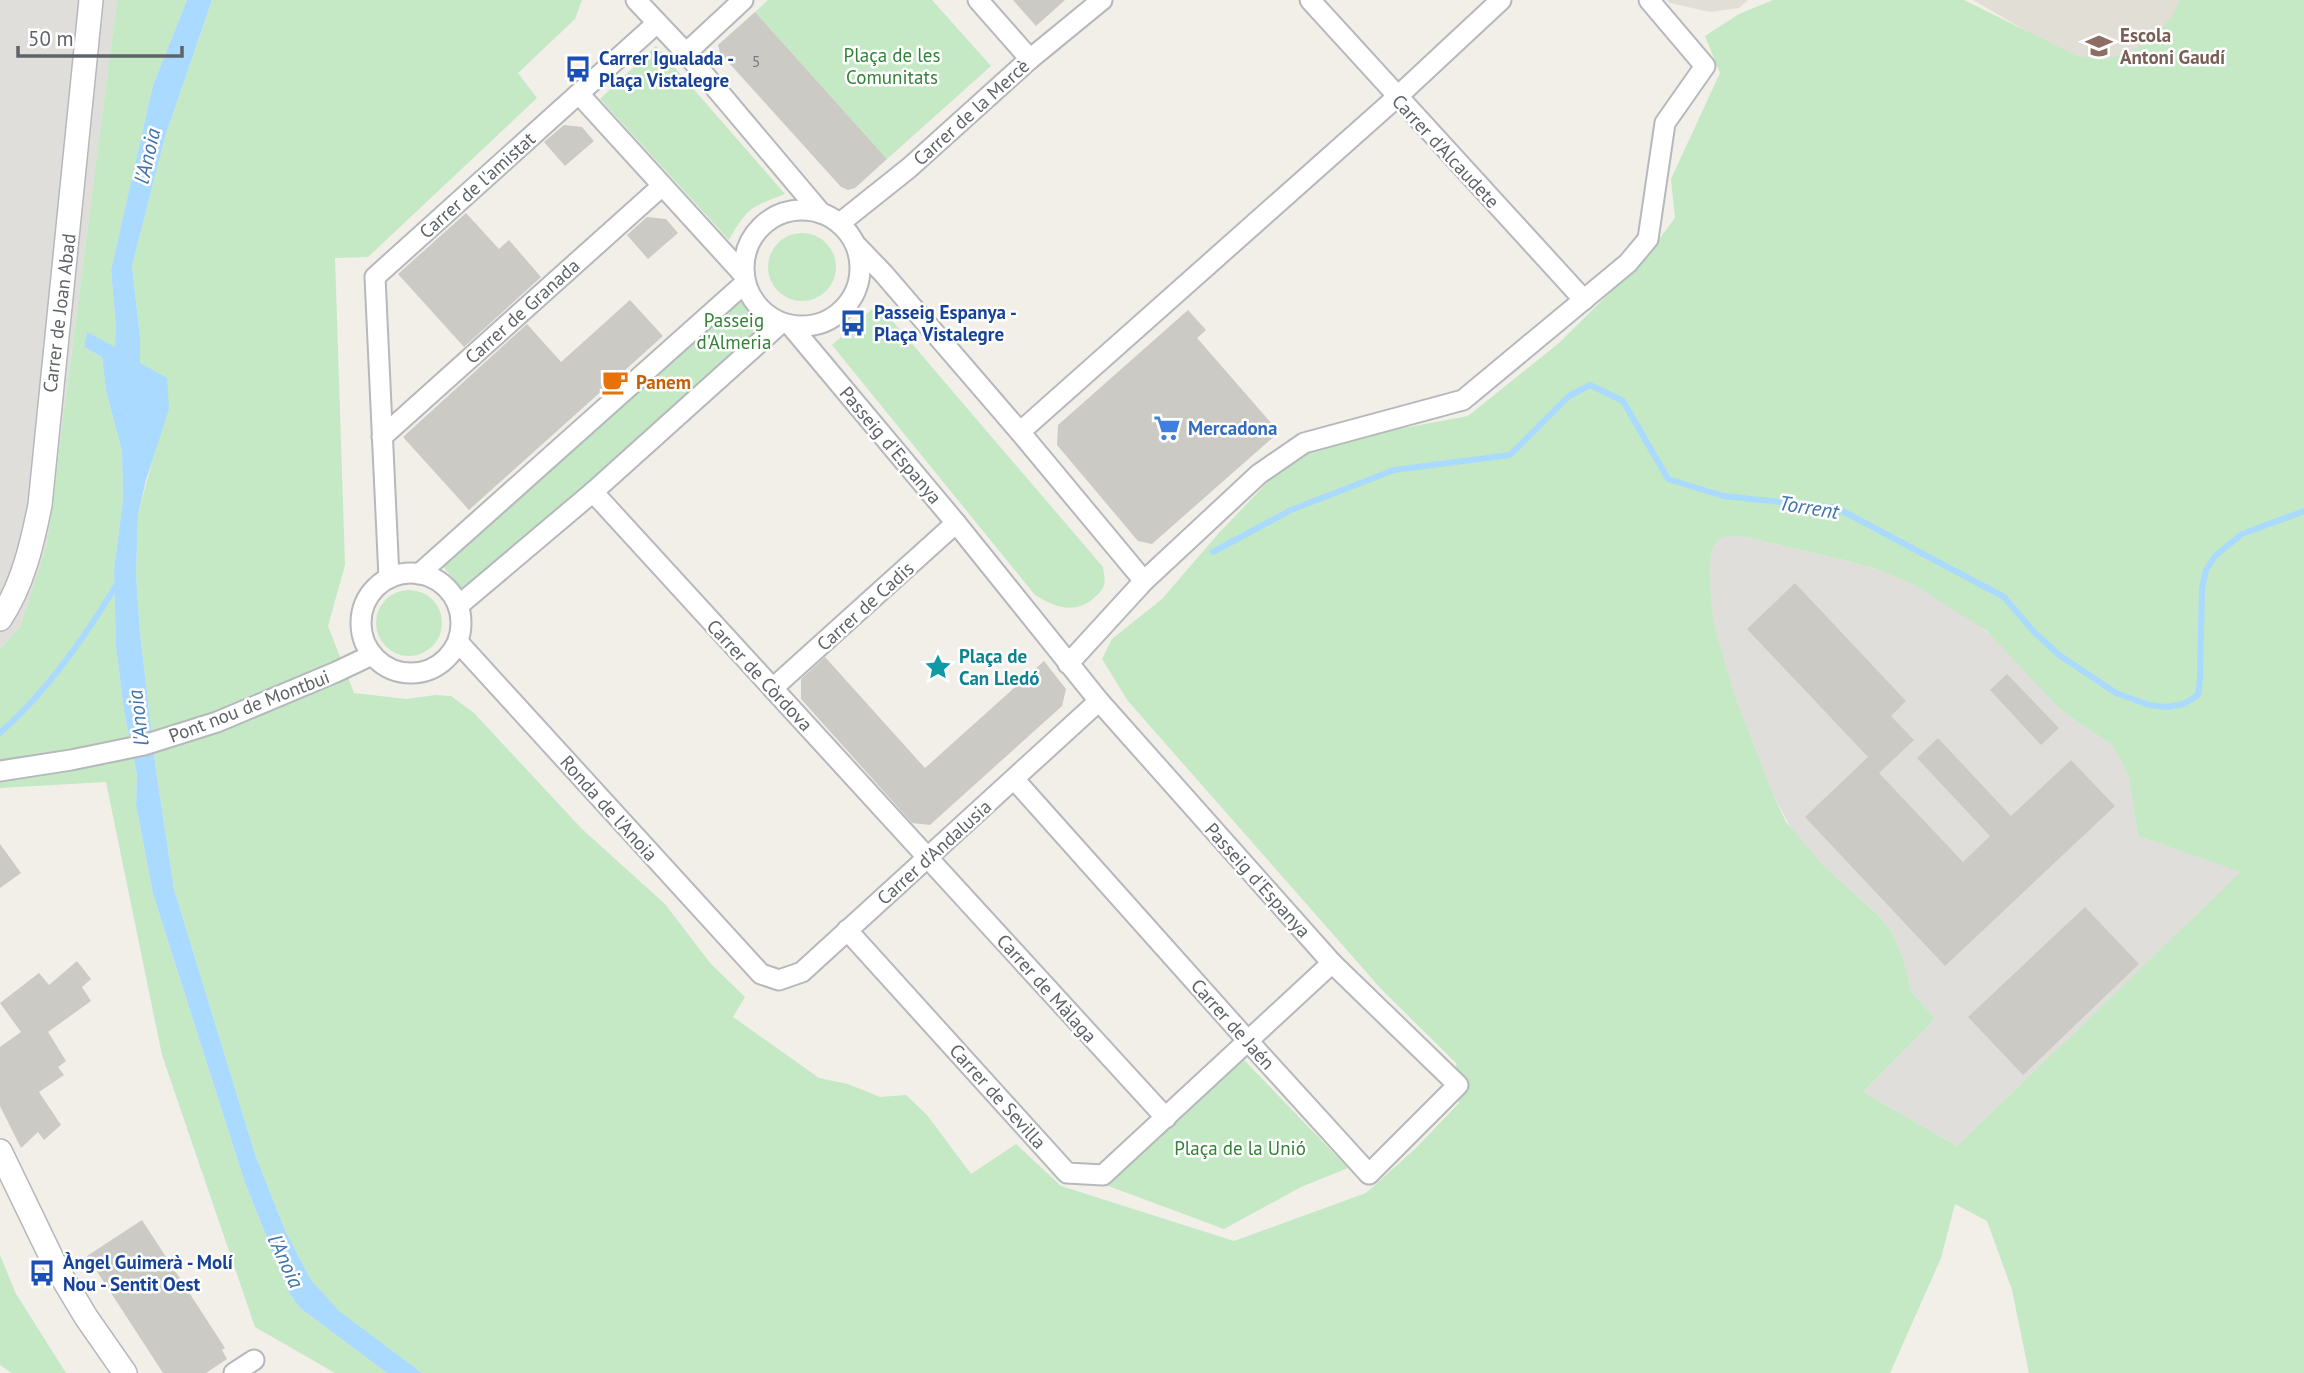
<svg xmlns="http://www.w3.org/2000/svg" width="2304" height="1373" viewBox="0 0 2304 1373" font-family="'PT Sans',sans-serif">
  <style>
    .industrial { fill: #e0deda }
    .education { fill: #e1ded6 }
    .green { fill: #c5e8c5; fill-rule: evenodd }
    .water { fill: #aadaff }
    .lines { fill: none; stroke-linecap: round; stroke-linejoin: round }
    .stream { stroke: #aadaff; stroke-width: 6 }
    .building { fill: #cccac5 }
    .minor-casing { stroke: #b5b8bc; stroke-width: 23 }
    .tertiary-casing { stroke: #b5b8bc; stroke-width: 26 }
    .minor { stroke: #fff; stroke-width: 19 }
    .tertiary { stroke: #fff; stroke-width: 23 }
    .labels { text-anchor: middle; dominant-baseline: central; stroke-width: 5; stroke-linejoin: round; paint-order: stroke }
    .number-label { font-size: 16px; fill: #7a7d7f }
    .education-label { font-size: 19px; font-weight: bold; fill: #785e54; stroke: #fff; text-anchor: start }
    .park-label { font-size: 19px; fill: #348238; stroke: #fff }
    .transit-label { font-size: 19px; font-weight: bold; fill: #164399; stroke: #fff; text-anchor: start }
    .street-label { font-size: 19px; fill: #5f6368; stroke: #fff }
    .food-label { font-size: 19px; font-weight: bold; fill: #c56008; stroke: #fff; text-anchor: start }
    .shop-label { font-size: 19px; font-weight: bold; fill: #366cbe; stroke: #fff; text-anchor: start }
    .culture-label { font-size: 19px; font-weight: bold; fill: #0d838f; stroke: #fff; text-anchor: start }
    .water-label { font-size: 21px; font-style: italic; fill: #4174aa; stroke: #fff }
  </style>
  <rect width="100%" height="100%" fill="#f1efe8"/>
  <g class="industrial">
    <polygon points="0,0 117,0 47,544 20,627 0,649"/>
    <polygon points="1741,536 1844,560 1879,570 1913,583 1959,611 1999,641 2062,711 2112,745 2128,774 2138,836 2242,872 1957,1146 1863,1092 1935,1019 1911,991 1903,958 1892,932 1880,917 1824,866 1792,830 1774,796 1734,693 1713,620 1710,580 1711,552 1716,542 1724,537"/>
  </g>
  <g class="education">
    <polygon points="1667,0 1748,0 1739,8 1710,12 1670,3"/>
    <polygon points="1973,0 2194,0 2194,19 2097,72"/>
  </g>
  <g class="green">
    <polygon points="117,0 187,0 153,85 111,270 116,328 115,348 87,333 84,347 102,357 106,391 122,451 123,500 114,569 116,647 124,711 137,775 136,805 153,894 244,1180 289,1293 300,1308 387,1373 335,1373 255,1327 162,1055 106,782 0,788 0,649 20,627 47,544"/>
    <path d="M212,0H582L575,19L518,73L537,98L368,257L335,258L345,565L328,626L354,693L406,699L436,695L451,696L474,713L582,829L665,904L711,964L745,997L733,1017L819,1078L848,1084L880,1097L906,1095L927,1115L971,1174L1016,1144L1061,1186L1234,1241L1366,1193L1416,1148L1459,1103L1456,1063L1382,990L1128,701L1102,659L1112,639L1162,599L1218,534L1285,464L1324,443L1468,416L1559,343L1645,258L1675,218L1671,179L1720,73L1705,36L1739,14L1773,0H1964L2077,56L2108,59L2132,51L2154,37L2173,15L2180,0H2304V1373H2029L2012,1290L1987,1221L1955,1204L1941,1258L1890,1373H422L339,1312L311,1280L285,1230L255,1154L174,889L156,770L140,633L136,574L138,515L155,450L140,363V337L132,266L165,137ZM1741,536L1844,560L1879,570L1913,584L1987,631L2062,711L2112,745L2128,774L2138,836L2241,872L1957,1146L1863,1092L1935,1019L1911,991L1903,958L1892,932L1880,917L1824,866L1786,822L1774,796L1734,693L1713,620L1710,580L1711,552L1716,542L1724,537Z"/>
    <polygon points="768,0 932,0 991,66 887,159 755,12"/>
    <path d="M656,46L785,194C751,207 747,208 729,240L600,99Z"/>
    <circle cx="802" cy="267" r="34"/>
    <polygon points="740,298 768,329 465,593 440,563"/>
    <path d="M878,304L1103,567C1103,572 1106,580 1104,585C1103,590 1097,595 1094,598C1074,615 1055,607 1035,595L832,345Z"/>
    <circle cx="409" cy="623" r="33"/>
    <polygon points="1244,1060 1348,1168 1301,1187 1224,1229 1103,1184"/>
    <polygon points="0,1255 16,1294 66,1373 12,1373 0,1365"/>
  </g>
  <polygon class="water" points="187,0 212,0 165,137 132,266 140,337 140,363 167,378 169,409 146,480 138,515 136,574 140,633 156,770 174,889 255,1154 285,1230 311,1280 339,1311 422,1373 387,1373 300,1308 289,1293 244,1180 153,894 136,805 137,775 124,711 116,647 114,569 123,500 122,451 106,391 102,357 84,347 87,332 115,347 116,328 111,270 153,85"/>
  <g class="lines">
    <g class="stream">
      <polyline points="1213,552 1291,510 1394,470 1510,455 1569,396 1590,385 1623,401 1668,479 1723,496 1837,508 2004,597 2034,632 2059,655 2116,693 2149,705 2166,707 2184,704 2198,695 2200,678 2202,588 2206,570 2215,556 2242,534 2304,511"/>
      <path d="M0,733C48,691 86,635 119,581"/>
    </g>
  </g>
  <g class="building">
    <polygon points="1013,0 1065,0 1036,26"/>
    <polygon points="755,12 887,159 855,188 848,190 841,187 720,53 718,45"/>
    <polygon points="564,125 582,127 594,141 565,166 544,142"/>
    <polygon points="466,213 499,249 509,240 541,277 464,347 398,274"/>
    <polygon points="647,217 666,219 678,233 648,259 627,235"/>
    <polygon points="630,300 663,336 469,510 403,437 527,324 561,362"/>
    <polygon points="1188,310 1206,330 1197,338 1279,432 1152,544 1138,541 1057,445 1058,425"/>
    <polygon points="1795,583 1906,701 1891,716 1914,740 1879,773 1963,862 1990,836 1917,758 1938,738 2011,816 2071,760 2115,806 1945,966 1805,817 1868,757 1747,629"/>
    <polygon points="825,657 925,768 1044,661 1066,689 1062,706 930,825 912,823 801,699 801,679"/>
    <polygon points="2007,674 2059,728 2041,745 1990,690"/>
    <polygon points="0,844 21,873 0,888"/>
    <polygon points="2085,907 2139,964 2023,1075 1968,1017"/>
    <polygon points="77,961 91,979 82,987 91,1001 48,1032 66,1061 58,1067 64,1075 39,1092 61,1125 44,1140 38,1132 21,1148 0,1106 0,1047 21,1032 0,1003 39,973 49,985"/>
    <polygon points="142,1220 225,1348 222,1350 227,1359 206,1373 163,1373 87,1256"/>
  </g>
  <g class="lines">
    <g class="minor-casing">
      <g id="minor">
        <polyline points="636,0 686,53 821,213"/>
        <polyline points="978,0 1030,59"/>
        <polyline points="1310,0 1584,300"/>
        <polyline points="686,53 743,0"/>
        <polyline points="579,94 744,275"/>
        <circle cx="802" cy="268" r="58"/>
        <polyline points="840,223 909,168 1030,59 1102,0"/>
        <polyline points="857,246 883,273 1020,432 1144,581"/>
        <polyline points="791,326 956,523 1099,701 1332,963 1458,1085 1369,1174 1248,1041 1014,779"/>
        <polyline points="1020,432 1397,97 1501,0"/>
        <polyline points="382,437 662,186"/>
        <polyline points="593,492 1166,1118"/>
        <circle cx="411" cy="623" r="50"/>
        <polyline points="419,574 745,283"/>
        <polyline points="389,578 375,277 657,23"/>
        <polyline points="458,606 593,492 781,323"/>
        <polyline points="458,642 761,974 779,980 802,972 1099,701"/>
        <polyline points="1068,664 1144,581 1259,474 1304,443 1463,400 1628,263 1648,239 1665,123 1705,66 1649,0"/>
        <polyline points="773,688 956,523"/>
        <polyline points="0,771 71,760 144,745 217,722 336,672 372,655"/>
        <polyline points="847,930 1067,1173 1103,1175 1332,963"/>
        <polyline points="234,1373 254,1360"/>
      </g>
    </g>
    <g class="tertiary-casing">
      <g id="tertiary">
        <path d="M0,619C23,585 32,544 40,505L91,0"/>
        <polyline points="0,1151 56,1267 86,1317 125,1373"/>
      </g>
    </g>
    <use href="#minor" class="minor"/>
    <use href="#tertiary" class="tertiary"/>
  </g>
  <defs>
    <g id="school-bare" transform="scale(2.1)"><path d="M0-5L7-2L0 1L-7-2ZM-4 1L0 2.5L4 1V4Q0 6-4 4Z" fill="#8d6e63" stroke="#fff" stroke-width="2.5" paint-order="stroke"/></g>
    <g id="bus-bare" transform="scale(2.1)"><path d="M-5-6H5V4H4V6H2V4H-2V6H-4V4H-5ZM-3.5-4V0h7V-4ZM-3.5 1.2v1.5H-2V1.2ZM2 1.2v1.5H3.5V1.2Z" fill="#1a4fb4" stroke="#fff" stroke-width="2.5" paint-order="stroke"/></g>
    <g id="cafe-bare" transform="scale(2.1)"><path d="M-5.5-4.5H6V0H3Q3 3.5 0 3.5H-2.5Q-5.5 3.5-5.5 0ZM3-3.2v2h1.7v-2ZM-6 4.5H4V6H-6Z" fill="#e8710a" stroke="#fff" stroke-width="2.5" paint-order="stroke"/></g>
    <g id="supermarket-bare" transform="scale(2.1)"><path d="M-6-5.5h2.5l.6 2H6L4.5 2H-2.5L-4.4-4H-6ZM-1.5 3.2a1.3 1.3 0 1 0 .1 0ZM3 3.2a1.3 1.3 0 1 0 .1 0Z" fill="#3f7fe0" stroke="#fff" stroke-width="2.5" paint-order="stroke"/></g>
    <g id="sight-bare" transform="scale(2.1)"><path d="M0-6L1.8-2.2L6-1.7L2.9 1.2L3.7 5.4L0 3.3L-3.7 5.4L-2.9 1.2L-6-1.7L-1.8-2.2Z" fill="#0f9aa8" stroke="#fff" stroke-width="2.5" paint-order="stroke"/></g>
  </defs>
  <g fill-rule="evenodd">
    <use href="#school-bare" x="2099" y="46"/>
    <use href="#bus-bare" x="578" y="69"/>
    <use href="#bus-bare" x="853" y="323"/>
    <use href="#cafe-bare" x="615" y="382"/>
    <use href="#supermarket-bare" x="1167" y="428"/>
    <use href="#sight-bare" x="938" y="667"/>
    <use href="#bus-bare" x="42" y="1273"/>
  </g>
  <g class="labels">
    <g class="number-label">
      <text x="756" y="61">5</text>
    </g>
    <g class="education-label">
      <text x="2120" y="35">Escola<tspan x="2120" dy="22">Antoni Gaudí</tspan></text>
    </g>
    <g class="park-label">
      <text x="892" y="55">Plaça de les<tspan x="892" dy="22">Comunitats</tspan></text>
      <text x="734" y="320">Passeig<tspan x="734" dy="22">d'Almeria</tspan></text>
      <text x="1240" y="1148">Plaça de la Unió</text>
    </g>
    <g class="transit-label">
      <text x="599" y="58">Carrer Igualada -<tspan x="599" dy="22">Plaça Vistalegre</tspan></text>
      <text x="874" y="312">Passeig Espanya -<tspan x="874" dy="22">Plaça Vistalegre</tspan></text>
      <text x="63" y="1262">Àngel Guimerà - Molí<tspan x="63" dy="22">Nou - Sentit Oest</tspan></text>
    </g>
    <g class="street-label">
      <text transform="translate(971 112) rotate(-42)">Carrer de la Mercè</text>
      <text transform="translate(1446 151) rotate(47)">Carrer d'Alcaudete</text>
      <text transform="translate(477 185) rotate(-42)">Carrer de l'amistat</text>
      <text transform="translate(522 311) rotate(-42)">Carrer de Granada</text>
      <text transform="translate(59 313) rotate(-83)">Carrer de Joan Abad</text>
      <text transform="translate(891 445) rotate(50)">Passeig d'Espanya</text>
      <text transform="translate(865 606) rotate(-42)">Carrer de Cadis</text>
      <text transform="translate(760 675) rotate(47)">Carrer de Còrdova</text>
      <text transform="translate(249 706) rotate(-21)">Pont nou de Montbui</text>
      <text transform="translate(609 808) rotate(48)">Ronda de l'Anoia</text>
      <text transform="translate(934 852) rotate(-42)">Carrer d'Andalusia</text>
      <text transform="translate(1258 880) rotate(48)">Passeig d'Espanya</text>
      <text transform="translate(1047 988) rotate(48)">Carrer de Màlaga</text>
      <text transform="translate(1233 1024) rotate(48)">Carrer de Jaén</text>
      <text transform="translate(998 1096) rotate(48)">Carrer de Sevilla</text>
    </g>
    <g class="food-label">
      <text x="636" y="382">Panem</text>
    </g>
    <g class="shop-label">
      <text x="1188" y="428">Mercadona</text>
    </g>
    <g class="culture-label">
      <text x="959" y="656">Plaça de<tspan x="959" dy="22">Can Lledó</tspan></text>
    </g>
    <g class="water-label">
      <text transform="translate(147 156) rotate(-77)">l'Anoia</text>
      <text transform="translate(1809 507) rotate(9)">Torrent</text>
      <text transform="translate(138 718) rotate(-97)">l'Anoia</text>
      <text transform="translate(286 1261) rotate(65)">l'Anoia</text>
    </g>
  </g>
  <path d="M18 46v10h164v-10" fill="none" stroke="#5f6368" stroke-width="3.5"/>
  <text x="28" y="46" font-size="21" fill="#5f6368" stroke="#ffffff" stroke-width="5" paint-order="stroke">50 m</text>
</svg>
